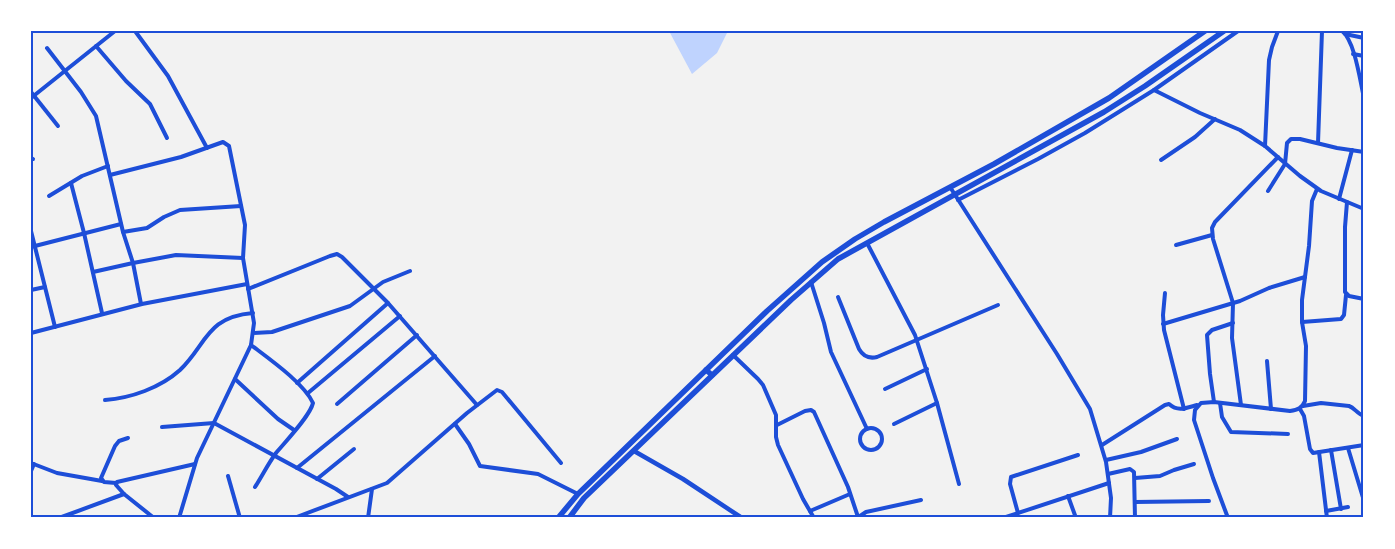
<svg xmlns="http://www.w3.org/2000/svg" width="1395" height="549" viewBox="0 0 1395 549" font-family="'Golos Text',sans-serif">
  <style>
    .water { fill: #bfd3fe }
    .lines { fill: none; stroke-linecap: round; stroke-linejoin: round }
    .minor { stroke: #1d4ed8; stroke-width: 4 }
    .tertiary { stroke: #1d4ed8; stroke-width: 4.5 }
    .primary { stroke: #1d4ed8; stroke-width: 5.5 }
    .trunk { stroke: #1d4ed8; stroke-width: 5.5 }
    .neatline { fill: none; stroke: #1d4ed8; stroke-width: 2 }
  </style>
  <rect width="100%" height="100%" fill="#f2f2f2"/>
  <polygon class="water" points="669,31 728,31 717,53 692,74"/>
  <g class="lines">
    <g class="minor">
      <polyline points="135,31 168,76 207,148"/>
      <path d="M1342,31C1355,41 1360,81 1364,98"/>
      <polyline points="1345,34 1364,38"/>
      <polyline points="96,46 126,81 150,104 167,138"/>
      <polyline points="47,48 81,92 96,116 123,232 133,263 141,304"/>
      <polyline points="1353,54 1364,56"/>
      <polyline points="1154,90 1238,31"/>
      <polyline points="31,92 58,126"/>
      <polyline points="31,98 115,31"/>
      <polyline points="1318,143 1322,31"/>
      <polyline points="1265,146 1269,60 1272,47 1278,31"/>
      <polyline points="31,158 33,159"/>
      <polyline points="1161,160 1195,137 1215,119"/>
      <polyline points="110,175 181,157 223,142 229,146 245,225 243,258 254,323 251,345 197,458 179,518"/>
      <polyline points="71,183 84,233 102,313"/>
      <polyline points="950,187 1057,354 1090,409 1106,462 1111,498 1110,518"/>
      <polyline points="1268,191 1285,164 1287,143 1291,139 1300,139 1337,148 1364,152"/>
      <polyline points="49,196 82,176 108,166"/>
      <polyline points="1339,199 1352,150"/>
      <polyline points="958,200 1038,159 1085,133 1154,90 1200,113 1240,130 1265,146 1300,176 1321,191 1364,209"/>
      <polyline points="1347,202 1345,227 1345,292 1349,296 1364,299"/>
      <polyline points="31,231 55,327"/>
      <polyline points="123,232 147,228 164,217 180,210 241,206"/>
      <polyline points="867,243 915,335 937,403 959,484"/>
      <polyline points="1176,245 1212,235"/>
      <polyline points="31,247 121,224"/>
      <polyline points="93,272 133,263 176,255 243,258"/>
      <polyline points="811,282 824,323 831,352 867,429"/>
      <polyline points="248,289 330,256 337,254 342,257 388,303 477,405"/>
      <polyline points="31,290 45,287"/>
      <polyline points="1165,293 1163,315 1164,330 1184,409"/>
      <path d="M838,297L859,349C863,356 869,359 877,357L998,305"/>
      <polyline points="1302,322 1341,319 1344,315 1346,295"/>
      <polyline points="1163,324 1240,301 1269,288 1305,277"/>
      <polyline points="31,333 142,304 247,284"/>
      <polyline points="253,333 272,332 350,306 383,282 410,271"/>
      <path d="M251,345C268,358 304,383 313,403C310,416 286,441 276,453C268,464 262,476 255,487"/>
      <polyline points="733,355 758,379 763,385 776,415 776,437 778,445 803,499 814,518"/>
      <polyline points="1267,361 1271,409"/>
      <polyline points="235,379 278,419 294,430"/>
      <polyline points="297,383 388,303"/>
      <polyline points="885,389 927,369"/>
      <polyline points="308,393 400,316"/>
      <path d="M105,400C131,398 160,388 180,370C207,344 206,317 253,313"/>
      <polyline points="1214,402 1210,374 1207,335 1212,330 1233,323"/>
      <polyline points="1220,403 1222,417 1231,432 1288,434"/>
      <polyline points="337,404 417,335"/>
      <polyline points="1241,405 1232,338 1233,303 1213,239 1212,228 1215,222 1278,157"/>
      <path d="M1303,406L1321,403L1349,406C1355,408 1357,414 1364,416"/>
      <polyline points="1300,409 1304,416 1310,449 1313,453 1364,445"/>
      <polyline points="455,424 469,444 480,466 538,474 578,494"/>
      <polyline points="894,424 937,403"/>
      <polyline points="777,425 805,411 811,410 814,412 848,487 858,517"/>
      <polyline points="162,427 214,423 336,489 348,497"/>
      <circle cx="871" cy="439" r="11"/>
      <path d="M1102,445L1165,405L1169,404C1178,412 1186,408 1197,405"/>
      <polyline points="1348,448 1364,501"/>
      <polyline points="1331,450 1341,509"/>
      <polyline points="1319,452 1327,518"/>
      <polyline points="1106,460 1141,452 1177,439"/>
      <polyline points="31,463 57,473 102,481"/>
      <polyline points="297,468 435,356"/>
      <polyline points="31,471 34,464"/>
      <polyline points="1108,474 1130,469 1134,472 1135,518"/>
      <polyline points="228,476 240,518"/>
      <polyline points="1135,478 1160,476 1174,470 1194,464"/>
      <polyline points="317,479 354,449"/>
      <polyline points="116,483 104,482 101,478 115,446 119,441 128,438"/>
      <polyline points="1068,496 1076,518"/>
      <polyline points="1135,502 1209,501"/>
      <polyline points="810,511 850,494"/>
      <polyline points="1326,511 1348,507"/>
      <polyline points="1018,513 1010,484 1011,477 1078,455"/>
      <polyline points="59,518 124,494"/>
      <polyline points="154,518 124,494 116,485 117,482 195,464"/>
      <polyline points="294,518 387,483 467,413 497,390 502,392 561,463"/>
      <polyline points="368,518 372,489"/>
      <polyline points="857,518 866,512 921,500"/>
      <polyline points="1003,518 1109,483"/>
      <path d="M1228,518L1213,478L1194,420L1195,410L1201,403L1214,402L1290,411C1298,410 1302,408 1305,401L1306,346L1302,322V300L1309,246L1312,201L1317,189"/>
    </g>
    <polyline class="tertiary" points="634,451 683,479 742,518"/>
    <g class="primary">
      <polyline points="558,518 578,494 767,311 822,262 855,239 884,222 994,164 1109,98 1205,31"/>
      <polyline points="569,518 584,498 791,300 838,259 1104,112 1145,86 1224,31"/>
    </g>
    <polyline class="trunk" points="706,370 712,375"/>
  </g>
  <rect width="1395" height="549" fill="none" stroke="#ffffff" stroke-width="65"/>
  <rect x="32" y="32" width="1330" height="484" class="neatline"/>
</svg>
